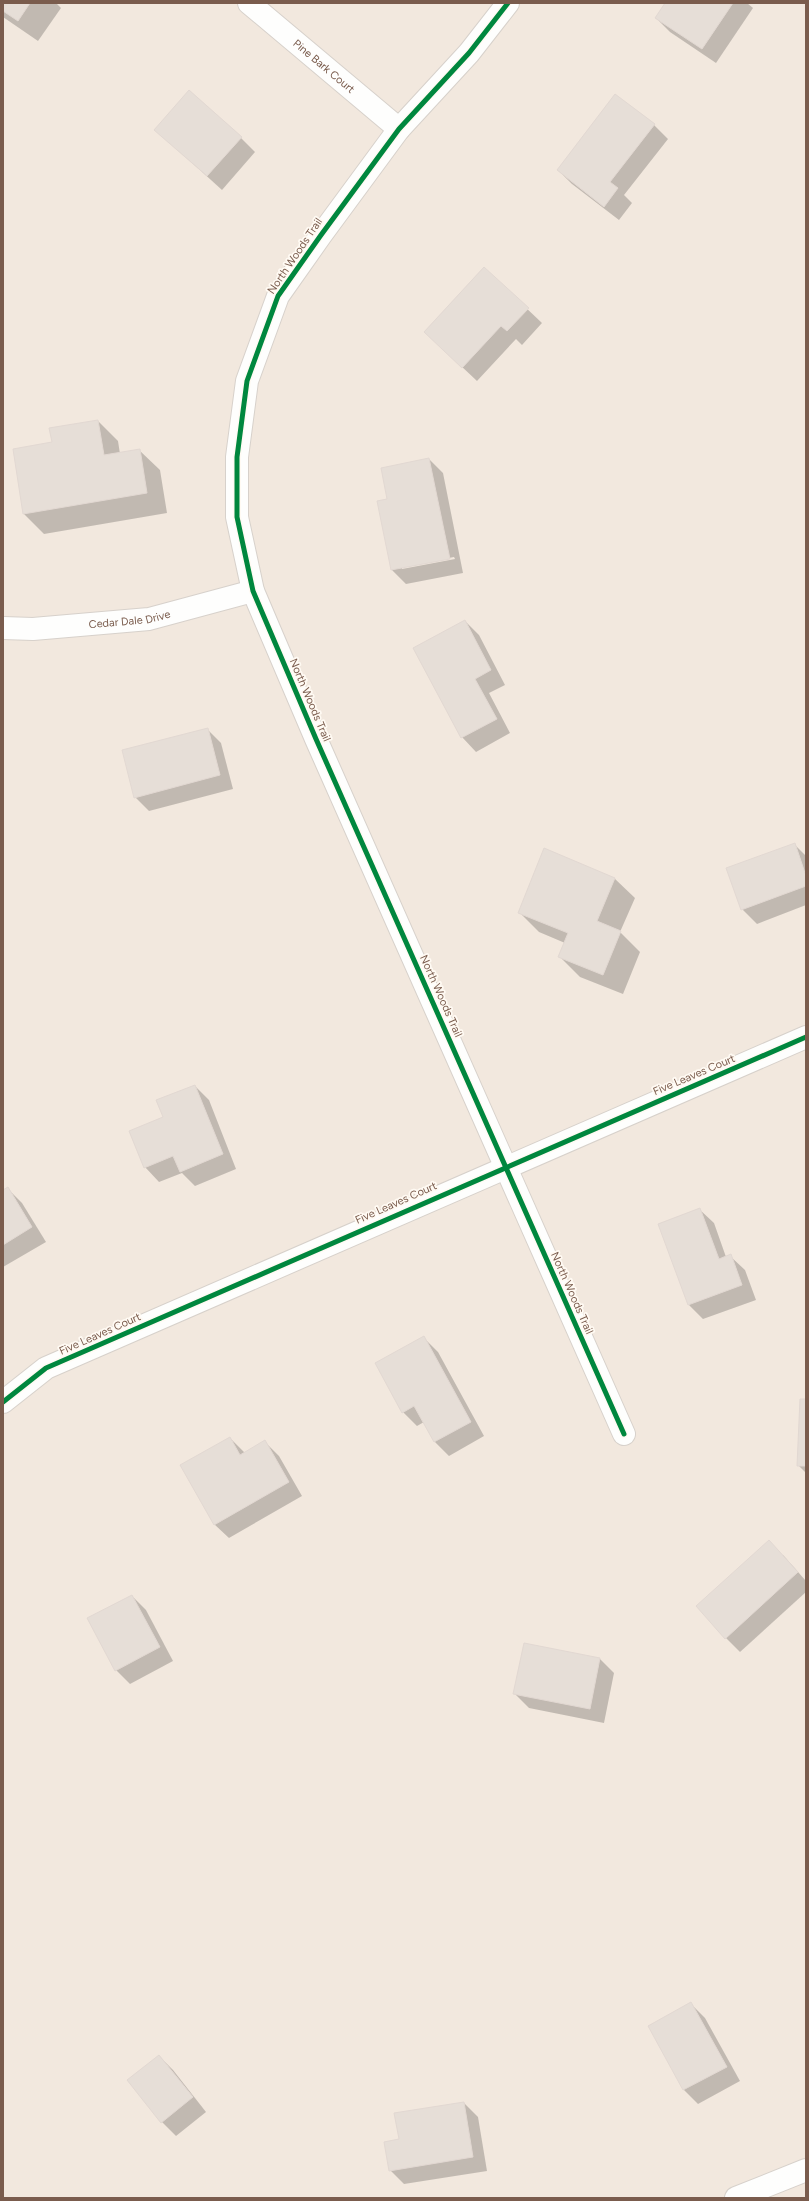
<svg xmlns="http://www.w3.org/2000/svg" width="809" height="2201" viewBox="0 0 809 2201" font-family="Figtree,sans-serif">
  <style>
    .residential { fill: #f2e8de }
    .shadow { fill: #0003; fill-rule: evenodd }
    .building { fill: #e6ded7; stroke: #e2d8d2 }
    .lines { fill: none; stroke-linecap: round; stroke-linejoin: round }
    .minor-casing { stroke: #d7d1cb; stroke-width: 24 }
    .minor { stroke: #fefefd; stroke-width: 22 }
    .cycleway-casing { stroke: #fffaf3; stroke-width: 8 }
    .cycleway { stroke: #00873e; stroke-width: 5 }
    .labels { text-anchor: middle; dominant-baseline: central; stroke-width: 3.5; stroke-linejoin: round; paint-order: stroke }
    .street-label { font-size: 11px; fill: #7a5c4d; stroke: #fffaf3 }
  </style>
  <rect width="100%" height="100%" fill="#f9f5f0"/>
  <rect class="residential" x="3" y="3" width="803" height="2195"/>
  <g class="shadow">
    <polygon points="3,3 56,3 61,8 38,41 3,17"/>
    <polygon points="666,3 747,3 753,8 716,63 670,32 656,18"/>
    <polygon points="654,125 668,139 624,195 632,203 619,220 572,184 558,170"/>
    <polygon points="156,130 241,138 255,152 222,190"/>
    <polygon points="484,268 542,323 522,345 516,339 477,381 425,332"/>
    <polygon points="98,421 118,441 120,454 139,450 160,470 167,513 44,534 24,514 14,450 53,443"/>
    <path d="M429,459L443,473L463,573L406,584L392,570L389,500ZM454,557L455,559L402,569V567Z"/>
    <polygon points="465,621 479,635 505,685 489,693 510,733 476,752 462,737"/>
    <polygon points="207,729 221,743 233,789 149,811 135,797"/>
    <polygon points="794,844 806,856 806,905 757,924 742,909"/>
    <polygon points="614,878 635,898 620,932 640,952 623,994 580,977 560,957 565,943 539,932 519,912"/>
    <polygon points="195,1086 209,1100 236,1169 195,1186 182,1173 159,1182 145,1167 164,1118"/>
    <polygon points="8,1189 22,1203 46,1242 3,1267 3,1192"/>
    <polygon points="699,1209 714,1223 726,1257 730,1256 745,1270 756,1300 703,1319 689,1305 659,1224"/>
    <polygon points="424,1338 438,1352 484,1436 449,1456 435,1442 424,1422 417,1426 403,1412"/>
    <polygon points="806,1400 806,1473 798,1465"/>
    <polygon points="230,1438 245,1453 265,1442 279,1456 302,1496 229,1538 214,1524"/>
    <polygon points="783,1555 806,1581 806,1592 740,1652 726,1638"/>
    <polygon points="132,1596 146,1610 173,1661 130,1684 116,1670"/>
    <polygon points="600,1659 614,1673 604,1723 529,1708 515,1694"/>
    <polygon points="691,2004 705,2018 740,2081 698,2104 684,2090 649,2026"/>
    <polygon points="159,2056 173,2070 206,2112 176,2136 162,2122"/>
    <polygon points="464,2103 478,2117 487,2171 404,2184 390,2170 400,2140"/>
  </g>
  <g class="building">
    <polygon points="3,3 30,3 18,21 3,11"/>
    <polygon points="665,3 733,3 702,49 655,18"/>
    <polygon points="189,90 242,137 207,176 154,130"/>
    <polygon points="615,94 655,124 610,182 618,188 604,207 557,170"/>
    <polygon points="484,267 529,308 507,331 501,326 462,368 424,332"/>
    <polygon points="98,420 104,455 140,449 147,493 23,514 13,449 52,442 49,428"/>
    <polygon points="429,458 450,559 391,570 377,501 387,499 381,468"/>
    <polygon points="465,620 491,670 475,679 497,719 461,738 413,648"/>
    <polygon points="208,728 220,775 134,798 122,750"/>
    <polygon points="795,843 806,876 806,886 741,910 726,868"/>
    <polygon points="544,848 615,878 597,921 621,931 603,975 558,957 568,933 518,913"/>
    <polygon points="195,1085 223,1154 180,1172 173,1156 144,1168 129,1131 163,1117 156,1100"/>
    <polygon points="8,1187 32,1227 3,1245 3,1190"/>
    <polygon points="700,1208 719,1259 731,1254 742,1285 688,1305 658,1224"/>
    <polygon points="424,1336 471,1422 434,1442 414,1406 402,1413 375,1363"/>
    <polygon points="800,1399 806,1399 806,1466 797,1466"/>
    <polygon points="230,1437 240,1455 265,1440 289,1482 214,1525 180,1465"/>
    <polygon points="769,1540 798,1572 725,1639 696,1606"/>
    <polygon points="132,1595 160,1647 115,1671 87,1618"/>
    <polygon points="524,1643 600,1658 590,1709 513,1694"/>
    <polygon points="691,2002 727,2067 683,2090 648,2026"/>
    <polygon points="159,2055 193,2097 161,2123 127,2080"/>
    <polygon points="464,2102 473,2157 389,2171 384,2142 399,2139 394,2113"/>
  </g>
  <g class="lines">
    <g class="minor-casing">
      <g id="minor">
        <path id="s1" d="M249,3L399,129"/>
        <polyline points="508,3 469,53 399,129 321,235 278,296 247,381 237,457 237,517 253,591 316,739 624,1434"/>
        <path id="s2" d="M3,628L33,629L149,619L253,591"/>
        <polyline points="3,1402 46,1368 806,1037"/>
        <polyline points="736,2198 806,2170"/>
      </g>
    </g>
    <use href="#minor" class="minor"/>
    <g class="cycleway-casing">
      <g id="cycleway">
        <polyline points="508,3 469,53 399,129 321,235 278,296 247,381 237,457 237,517 253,591 316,739 624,1434"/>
        <polyline points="3,1402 46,1368 806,1037"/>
      </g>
    </g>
    <use href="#cycleway" class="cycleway"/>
  </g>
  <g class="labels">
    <g class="street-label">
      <text stroke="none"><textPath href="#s1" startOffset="98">Pine Bark Court</textPath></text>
      <text transform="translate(295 256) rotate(-56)">North Woods Trail</text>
      <text stroke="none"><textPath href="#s2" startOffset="127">Cedar Dale Drive</textPath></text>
      <text transform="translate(310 700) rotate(67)">North Woods Trail</text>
      <text transform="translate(441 996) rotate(66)">North Woods Trail</text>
      <text transform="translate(694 1075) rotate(-23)">Five Leaves Court</text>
      <text transform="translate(396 1203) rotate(-24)">Five Leaves Court</text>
      <text transform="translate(572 1293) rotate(66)">North Woods Trail</text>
      <text transform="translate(100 1334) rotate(-24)">Five Leaves Court</text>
    </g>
  </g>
  <rect width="809" height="2201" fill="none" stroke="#7a5c4d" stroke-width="8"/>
</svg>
